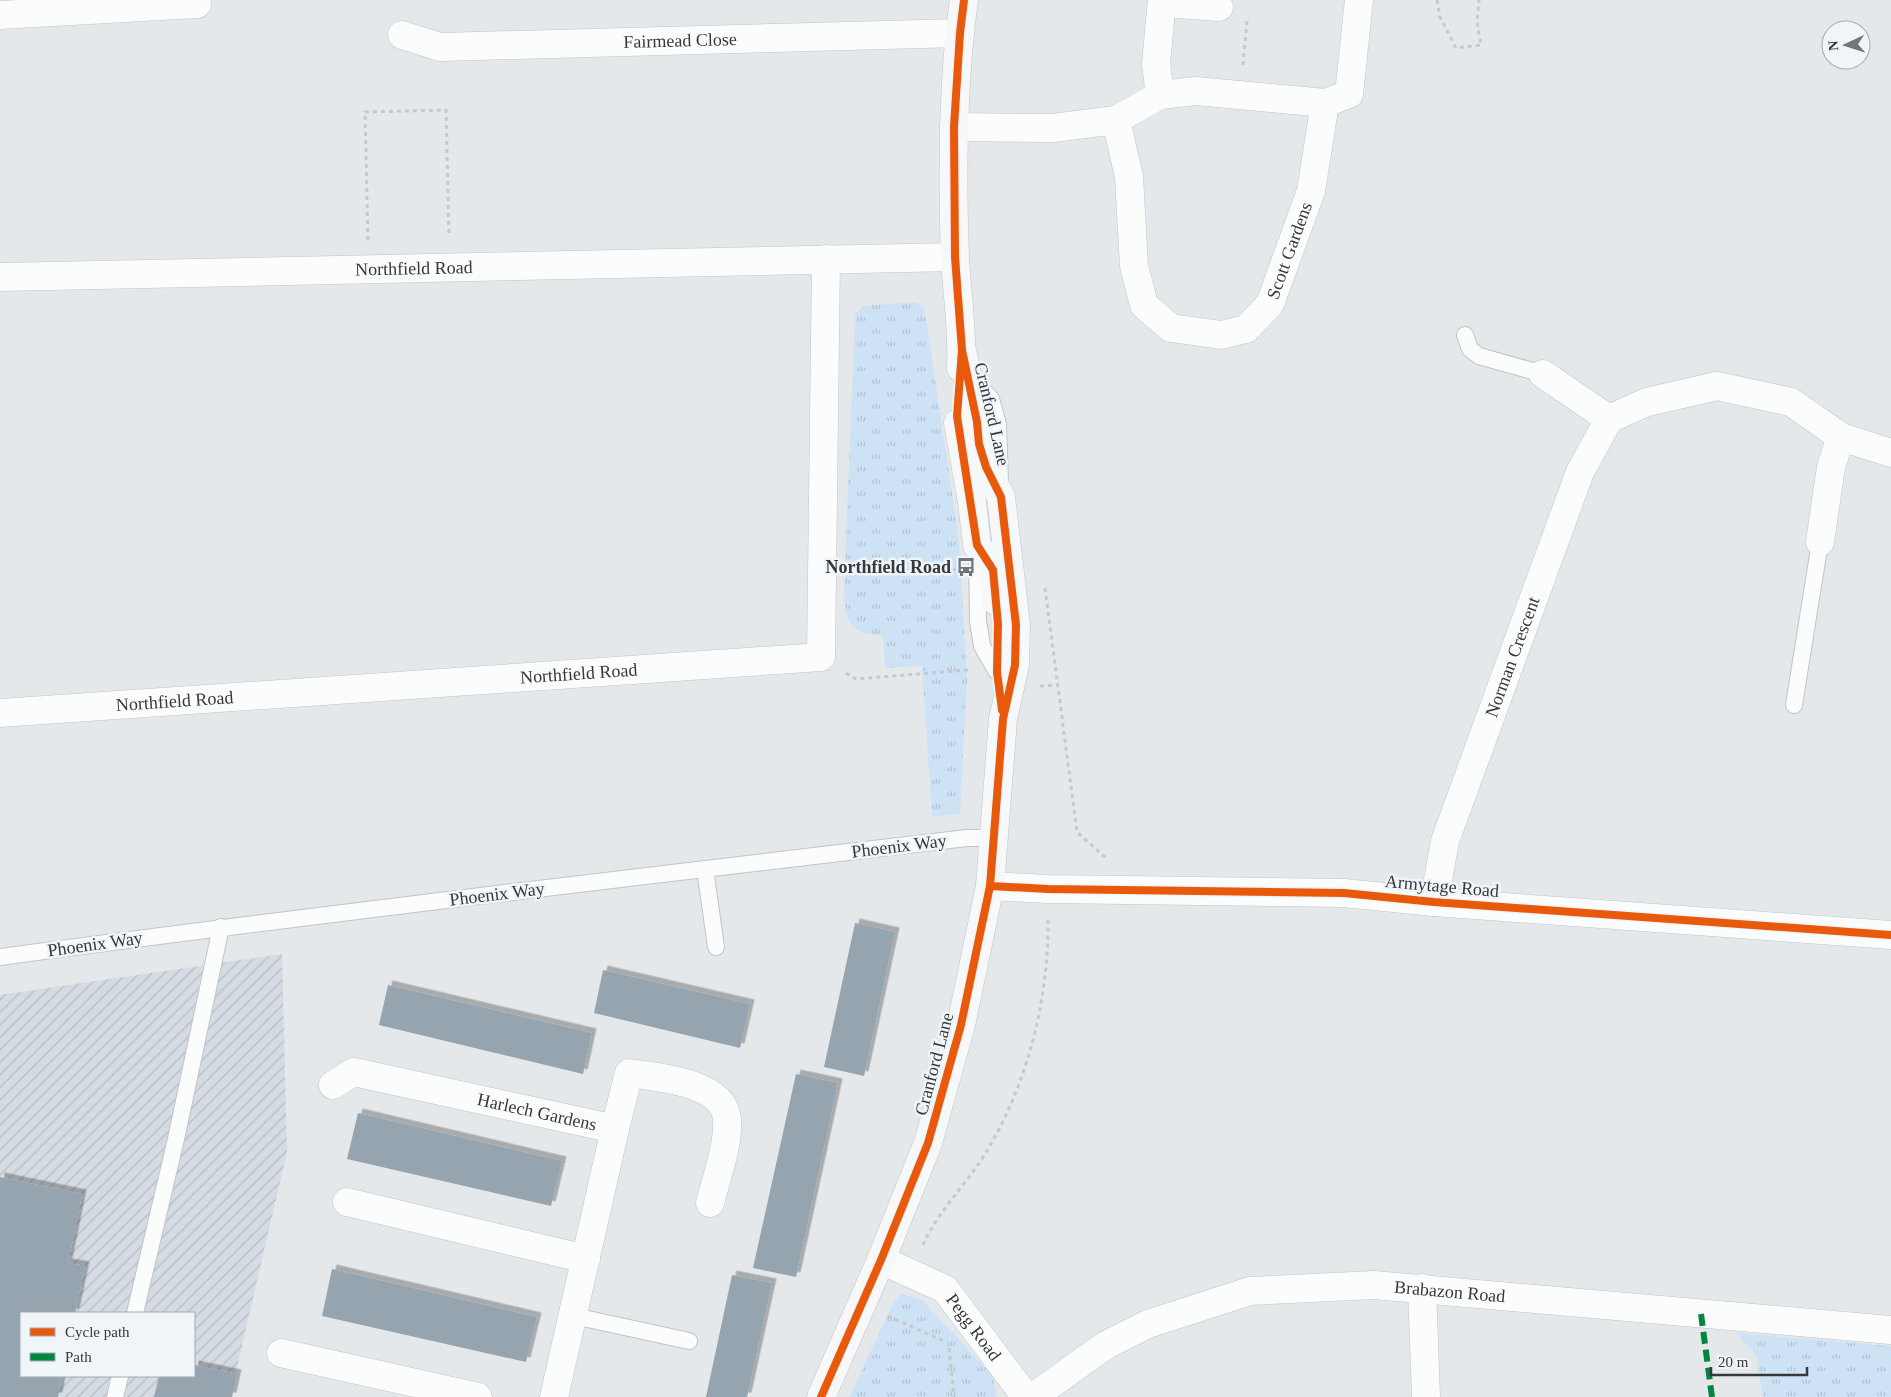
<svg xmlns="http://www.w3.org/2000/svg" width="1891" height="1397" viewBox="0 0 1891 1397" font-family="'Times New Roman',serif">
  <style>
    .industrial { fill: url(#industrial-furrows); fill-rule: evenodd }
    .grass { fill: url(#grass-tufts) }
    .building { fill: #96a4af; filter: url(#shadow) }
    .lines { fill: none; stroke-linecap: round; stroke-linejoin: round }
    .lane-casing { stroke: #c2c4c6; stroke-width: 18 }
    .street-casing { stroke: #c2c4c6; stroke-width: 29 }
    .secondary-casing { stroke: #c2c4c6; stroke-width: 29 }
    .path { stroke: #c7c8c9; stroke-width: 3; stroke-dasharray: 4 4; stroke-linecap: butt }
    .lane { stroke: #fbfcfc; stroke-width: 16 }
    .street { stroke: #fbfcfc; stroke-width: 28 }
    .secondary { stroke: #f6f8f9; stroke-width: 28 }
    .quiet { stroke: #00873e; stroke-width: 6; stroke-dasharray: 12 6; stroke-linecap: butt }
    .cycleway-casing { stroke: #f0f5f9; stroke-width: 11 }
    .cycleway { stroke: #e8590c; stroke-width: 8 }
    .labels { text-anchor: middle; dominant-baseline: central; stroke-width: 5; stroke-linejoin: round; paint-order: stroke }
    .street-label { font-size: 18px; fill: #36383a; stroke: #f0f5f9 }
    .poi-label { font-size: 18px; font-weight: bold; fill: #36383a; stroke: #f0f5f9; text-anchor: end }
  </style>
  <defs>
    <pattern id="industrial-furrows" width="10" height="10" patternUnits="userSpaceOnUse" patternTransform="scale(1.25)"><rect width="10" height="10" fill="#d4dbe2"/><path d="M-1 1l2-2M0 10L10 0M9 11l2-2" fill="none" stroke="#b7bdc3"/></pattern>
    <pattern id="grass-tufts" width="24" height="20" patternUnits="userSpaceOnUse" patternTransform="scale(1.25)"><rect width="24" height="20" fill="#cde2f4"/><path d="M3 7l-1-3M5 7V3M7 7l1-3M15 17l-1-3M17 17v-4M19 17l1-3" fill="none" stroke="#b1c3d2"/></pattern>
    <filter id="shadow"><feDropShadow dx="4.5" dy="-4.5" stdDeviation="0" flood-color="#0004"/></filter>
  </defs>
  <rect width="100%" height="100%" fill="#e5e8ea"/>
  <path class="industrial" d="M282,954L287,1152L230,1397H0V995ZM21,1313H194V1376H21Z"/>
  <g class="grass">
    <path d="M917,302L925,311L959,541L967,679L960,814L932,817L922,666L885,668L883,635C850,635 845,622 844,591L855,315L863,306Z"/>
    <polygon points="902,1294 922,1300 992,1375 997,1394 995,1397 849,1397 893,1304"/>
    <polygon points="1736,1333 1891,1346 1891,1397 1763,1397 1756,1355"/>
  </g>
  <g class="building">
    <polygon points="855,923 895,932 864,1076 824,1067"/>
    <polygon points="603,970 750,1004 740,1048 594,1013"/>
    <polygon points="388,985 592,1033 583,1074 379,1025"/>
    <polygon points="796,1074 838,1083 796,1277 753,1268"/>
    <polygon points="358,1113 562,1161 551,1206 347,1159"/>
    <polygon points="0,1177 82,1194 68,1263 85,1266 75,1313 21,1313 21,1376 62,1376 58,1397 0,1397"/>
    <polygon points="332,1269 537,1317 526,1362 322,1316"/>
    <polygon points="732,1275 772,1283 747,1397 706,1397"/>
    <polygon points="194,1365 237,1374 232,1397 154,1397 159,1376 194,1376"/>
  </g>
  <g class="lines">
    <g class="lane-casing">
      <g id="lane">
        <polyline points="1465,335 1470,349 1479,356 1543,374"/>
        <polyline points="971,377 991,399 998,424 1000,484"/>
        <polyline points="977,548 978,621 982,646 997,672"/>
        <polyline points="1794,705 1820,542"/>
        <polyline points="705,869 716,947"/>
        <path d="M0,957C322,914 644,876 967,838H995"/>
        <polyline points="135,1313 176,1139 221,927"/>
        <polyline points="574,1316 689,1341"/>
        <polyline points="115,1397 120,1376"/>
      </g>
    </g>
    <g class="street-casing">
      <g id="street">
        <polyline points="1162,3 1219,7"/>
        <polyline points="0,15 197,4"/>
        <path id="s1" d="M402,35L440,47L960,33"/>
        <polyline points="1160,95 1156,64 1162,0"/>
        <path id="s2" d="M1116,120L1129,177L1134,266L1144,305L1171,328L1221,335L1246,329L1270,304L1311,191L1325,103"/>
        <polyline points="954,127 1053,128 1116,120 1160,95 1196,91 1325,103 1349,94 1359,0"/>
        <path id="s3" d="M0,277L955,257"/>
        <polyline points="1543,374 1609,419"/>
        <polyline points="1820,542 1831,467 1841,437"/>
        <path id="s4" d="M0,713L821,657L826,259"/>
        <polyline points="990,886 1048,889 1344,893 1434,902 1891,935"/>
        <path id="s5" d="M1434,902L1445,841L1580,472L1609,419L1647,402L1717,386L1791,402L1841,437L1891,453"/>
        <path id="s6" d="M333,1085L354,1072L615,1129L554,1397"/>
        <path d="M615,1129L629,1073C658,1077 724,1082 727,1119C729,1144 716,1179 710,1203"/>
        <polyline points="347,1202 586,1259"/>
        <path id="s7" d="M881,1260L945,1289L1026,1397"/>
        <polyline points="1422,1288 1426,1397"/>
        <polyline points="281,1353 478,1397"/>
        <path id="s8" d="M1033,1397L1106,1345L1148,1324L1250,1291L1374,1285L1891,1330"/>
      </g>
    </g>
    <g class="secondary-casing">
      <g id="secondary">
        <path d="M961,368C963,331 957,294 955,258C952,173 952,84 964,0"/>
        <polyline points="958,423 972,502 977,545 993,570 996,601"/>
        <polyline points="821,1397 881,1260 928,1143 961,1025 990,886 1003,719 1015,665 1016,625 1001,497 986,467 979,444 977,422 962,350"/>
      </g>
    </g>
    <g class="path">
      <polyline points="1437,0 1440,17 1456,48 1481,45 1477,22 1479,0"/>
      <polyline points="1243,65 1247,21"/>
      <polyline points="368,240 365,112 446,110 449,237"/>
      <polyline points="1045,588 1077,832 1107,859"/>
      <polyline points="846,673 856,679 968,670"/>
      <polyline points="1040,686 1058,685"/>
      <path d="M923,1245C938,1211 966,1185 985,1154C1027,1086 1049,999 1048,920"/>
      <polyline points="888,1316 946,1342"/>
      <polyline points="949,1348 954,1397"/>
    </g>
    <use href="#lane" class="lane"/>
    <use href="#street" class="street"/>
    <use href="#secondary" class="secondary"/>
    <polyline class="quiet" points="1701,1314 1712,1397"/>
    <g class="cycleway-casing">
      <g id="cycleway">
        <polyline points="964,0 960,33 954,127 955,257 962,350 957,416 977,545 993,570 998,624 997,672 1002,710"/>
        <polyline points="990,886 1048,889 1344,893 1434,902 1891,935"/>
        <polyline points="821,1397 881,1260 928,1143 961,1025 990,886 1003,719 1015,665 1016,625 1001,497 986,467 979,444 977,422 962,350"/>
      </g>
    </g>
    <use href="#cycleway" class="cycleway"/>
  </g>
  <defs>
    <g id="bus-bare" transform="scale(1.5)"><path d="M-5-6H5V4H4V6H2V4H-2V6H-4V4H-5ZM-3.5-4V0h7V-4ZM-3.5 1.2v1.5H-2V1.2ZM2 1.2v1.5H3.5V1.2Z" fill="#737678" stroke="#f0f5f9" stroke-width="2.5" paint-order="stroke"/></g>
  </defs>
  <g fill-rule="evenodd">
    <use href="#bus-bare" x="966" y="567"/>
  </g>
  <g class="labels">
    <g class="street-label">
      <text stroke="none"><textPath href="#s1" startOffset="280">Fairmead Close</textPath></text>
      <text stroke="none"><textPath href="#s2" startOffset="391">Scott Gardens</textPath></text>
      <text stroke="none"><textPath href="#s3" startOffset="414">Northfield Road</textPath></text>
      <text transform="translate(992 414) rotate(77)">Cranford Lane</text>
      <text stroke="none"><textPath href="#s5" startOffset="258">Norman Crescent</textPath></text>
      <text stroke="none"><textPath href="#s4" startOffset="580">Northfield Road</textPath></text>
      <text stroke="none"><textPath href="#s4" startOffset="175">Northfield Road</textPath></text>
      <text transform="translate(899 846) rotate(-7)">Phoenix Way</text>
      <text transform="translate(1442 886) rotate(5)">Armytage Road</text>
      <text transform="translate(497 894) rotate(-7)">Phoenix Way</text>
      <text transform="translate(95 944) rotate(-8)">Phoenix Way</text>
      <text transform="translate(934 1064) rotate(-75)">Cranford Lane</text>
      <text stroke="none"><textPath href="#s6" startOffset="212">Harlech Gardens</textPath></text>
      <text stroke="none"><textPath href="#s8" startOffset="444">Brabazon Road</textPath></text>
      <text stroke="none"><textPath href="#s7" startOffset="118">Pegg Road</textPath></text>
    </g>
    <g class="poi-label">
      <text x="951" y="567">Northfield Road</text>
    </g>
  </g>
  <rect x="20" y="1312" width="175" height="65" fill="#f0f5f9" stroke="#a6a9ad"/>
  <rect x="30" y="1328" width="25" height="8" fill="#e8590c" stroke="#a6a9ad"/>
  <text x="65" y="1337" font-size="15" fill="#36383a">Cycle path</text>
  <rect x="30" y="1353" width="25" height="8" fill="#00873e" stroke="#a6a9ad"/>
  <text x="65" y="1362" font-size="15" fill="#36383a">Path</text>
  <g transform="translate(1846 45) rotate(266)"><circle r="24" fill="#f0f5f9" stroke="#a6a9ad"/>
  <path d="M0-4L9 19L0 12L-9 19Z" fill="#737678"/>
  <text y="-8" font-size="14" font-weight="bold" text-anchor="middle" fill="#36383a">N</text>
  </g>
  <path d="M1711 1367v8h96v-8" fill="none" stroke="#36383a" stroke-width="2.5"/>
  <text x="1718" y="1367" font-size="15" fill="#36383a" stroke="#f0f5f9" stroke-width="4" paint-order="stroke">20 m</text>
</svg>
